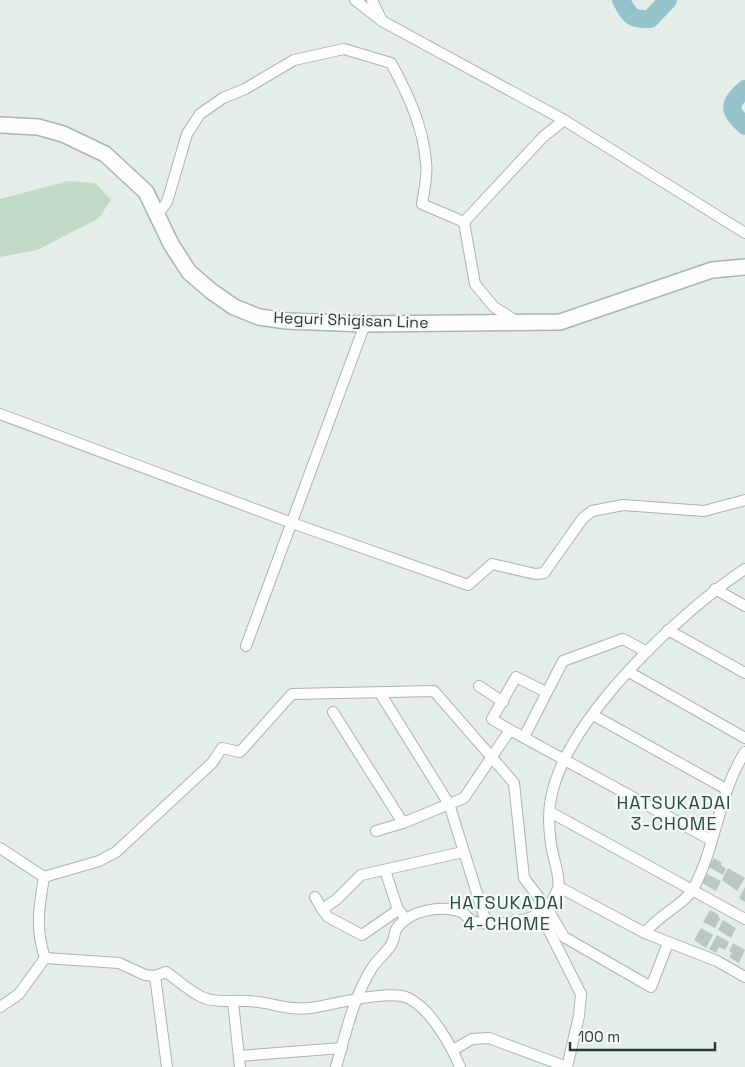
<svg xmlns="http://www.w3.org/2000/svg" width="745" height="1067" viewBox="0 0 745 1067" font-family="'Space Grotesk',sans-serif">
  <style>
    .green { fill: #c1dbc8 }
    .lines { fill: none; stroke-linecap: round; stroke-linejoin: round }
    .river { stroke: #94c3cb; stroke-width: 18 }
    .building { fill: #bbc7c2 }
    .minor-casing { stroke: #a8b5b0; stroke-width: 12 }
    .secondary-casing { stroke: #a5b7b1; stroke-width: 18 }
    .minor { stroke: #fff; stroke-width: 10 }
    .secondary { stroke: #fff; stroke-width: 15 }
    .labels { text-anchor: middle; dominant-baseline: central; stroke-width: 4.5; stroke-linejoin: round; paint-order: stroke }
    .street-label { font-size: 16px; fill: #263d37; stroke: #f6f9f8 }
    .neighbourhood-label { font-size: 18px; letter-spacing: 1px; fill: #244d43; stroke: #f6f9f8 }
  </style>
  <rect width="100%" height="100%" fill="#e5ede9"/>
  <polygon class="green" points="68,181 95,183 111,200 98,219 37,250 0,257 0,199"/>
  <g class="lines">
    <g class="river">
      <path d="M621,0C629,16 632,20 650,19L668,0"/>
      <path d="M745,89C728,105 728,109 745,126"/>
    </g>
  </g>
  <g class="building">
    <polygon points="714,858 722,863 721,865 726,869 723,875 709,867"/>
    <polygon points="728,868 745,878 737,891 722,880"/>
    <polygon points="707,874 721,881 716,891 702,883"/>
    <polygon points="745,887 745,902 739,898"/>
    <polygon points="710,910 719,915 718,917 720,919 715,928 703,922"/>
    <polygon points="723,920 736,928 731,938 718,930"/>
    <polygon points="701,928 713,935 706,948 694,940"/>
    <polygon points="717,935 729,942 725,950 719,947 716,953 709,949"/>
    <polygon points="733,943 745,950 739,963 729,957 732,953 729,951"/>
  </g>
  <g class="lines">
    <g class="minor-casing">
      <g id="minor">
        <polyline points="355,0 382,21 564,120 745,233"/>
        <polyline points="372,0 382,21"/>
        <path d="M158,214L167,202L187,134L200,114L223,98L245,89L294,60L344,49L391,63C408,94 423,126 426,162C428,175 424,191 422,204L464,222"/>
        <polyline points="464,222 543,137 564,120"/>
        <polyline points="464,222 475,284 494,307 518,322"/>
        <polyline points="0,414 292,523 468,585 492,564 535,574 544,573 583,518 592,511 623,505 704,511 745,500"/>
        <polyline points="715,589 745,606"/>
        <polyline points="668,630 745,673"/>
        <polyline points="246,646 365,324"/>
        <polyline points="629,672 745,738"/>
        <polyline points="479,686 503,702"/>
        <polyline points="380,693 449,804 486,922"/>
        <polyline points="333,712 403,823"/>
        <polyline points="593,715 726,789"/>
        <polyline points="510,730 492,719 516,677 546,692"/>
        <polyline points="524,737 563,661 623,639 647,652"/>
        <polyline points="550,812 745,919"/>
        <polyline points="376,831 403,823 464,798 510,730 711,840"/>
        <polyline points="0,848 44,877"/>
        <polyline points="385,870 398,910 402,914"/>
        <polyline points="44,877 99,861 116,852 212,763 222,748 240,752 292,694 434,691 514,783 524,878 547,908 564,937 651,987 668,943"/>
        <path d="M44,877C39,908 35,928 45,958"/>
        <path d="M559,887L645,933C657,916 685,904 693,889C717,845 718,794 745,752"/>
        <polyline points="315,897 322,909"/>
        <polyline points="398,910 362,935 328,917 322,909 336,900 361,875 463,852"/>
        <polyline points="540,913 581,994 579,1016 567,1067"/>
        <polyline points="645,933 717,961 745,977"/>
        <path d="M45,958L119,963L145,975L155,976L166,972C178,980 191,993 204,998C217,1003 233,1000 246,1001C268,1001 287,1011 310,1008C332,1005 389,989 408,998C430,1008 451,1045 460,1067"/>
        <polyline points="155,976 167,1067"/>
        <polyline points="233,1002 240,1067"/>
        <polyline points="0,1007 19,994 45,958"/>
        <polyline points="453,1050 472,1039 489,1038 567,1067"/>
        <polyline points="239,1056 342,1048"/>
        <path d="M336,1067C346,1033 353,998 372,968C377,960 386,953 391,945C398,933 390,932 405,920C419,909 447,905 463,913C467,916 470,921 475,922C493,926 534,922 547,908C551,903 556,894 558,888C561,879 552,854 551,844C549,830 548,812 551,798C566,719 679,613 745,569"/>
      </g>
    </g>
    <g class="secondary-casing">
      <polyline id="secondary" points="0,125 38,127 63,134 105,154 146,192 171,244 189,272 211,291 234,307 259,317 287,321 365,324 560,322 712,270 745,267"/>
    </g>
    <use href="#minor" class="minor"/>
    <use href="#secondary" class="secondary"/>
  </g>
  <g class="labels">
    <g class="street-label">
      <text transform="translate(351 320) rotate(2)">Heguri Shigisan Line</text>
    </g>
    <g class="neighbourhood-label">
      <text x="674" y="802">HATSUKADAI<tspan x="674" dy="21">3-CHOME</tspan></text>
      <text x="507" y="902">HATSUKADAI<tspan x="507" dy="21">4-CHOME</tspan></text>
    </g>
  </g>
  <path d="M570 1042v8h145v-8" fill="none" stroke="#263d37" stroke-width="2.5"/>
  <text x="578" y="1042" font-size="15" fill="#263d37" stroke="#f6f9f8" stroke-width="4" paint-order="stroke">100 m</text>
</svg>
